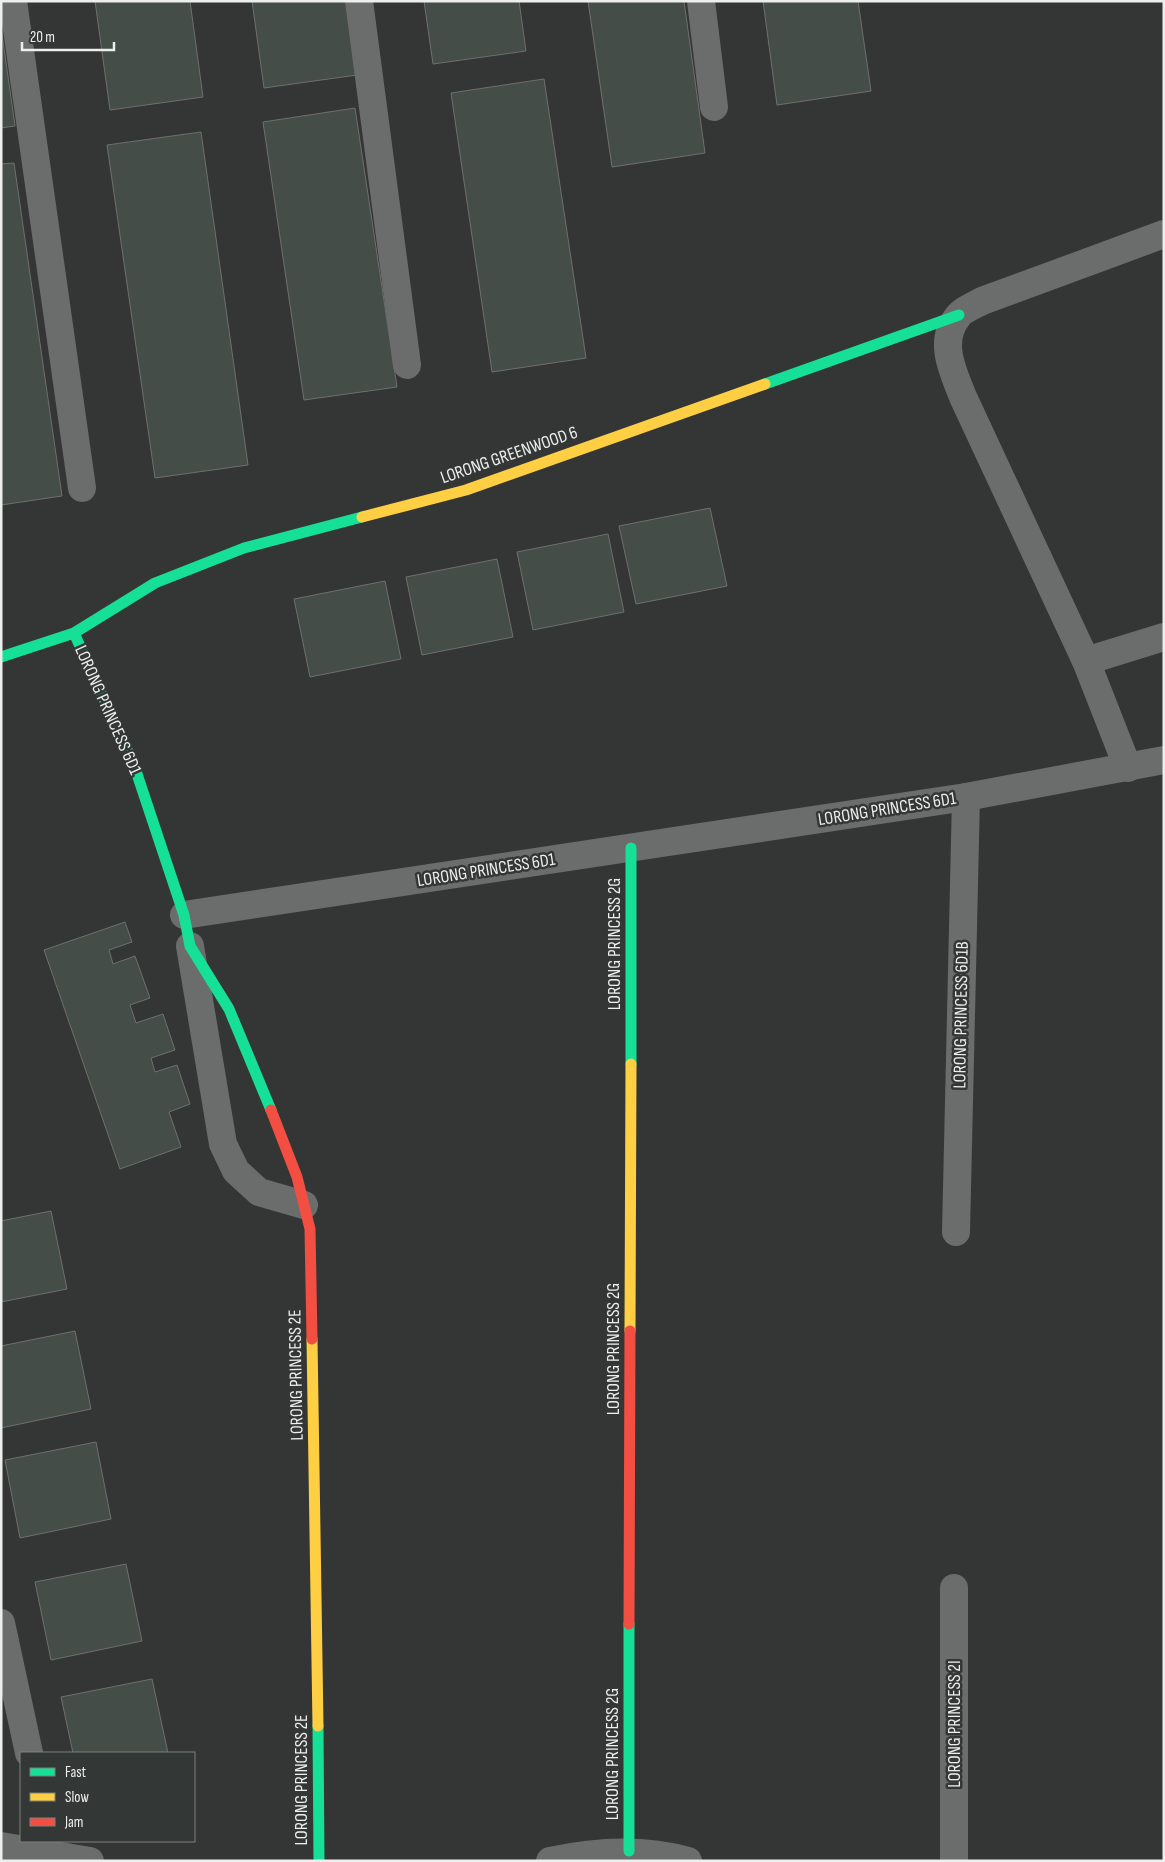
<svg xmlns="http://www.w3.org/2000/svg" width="1165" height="1862" viewBox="0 0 1165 1862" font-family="'Sofia Sans Condensed',sans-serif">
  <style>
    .building { fill: #454d49; stroke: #6e706f }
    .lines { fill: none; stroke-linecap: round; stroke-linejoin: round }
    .street { stroke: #6b6c6c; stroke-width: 28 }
    .fast { stroke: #16e098; stroke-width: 11 }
    .slow { stroke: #ffcf43; stroke-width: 11 }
    .jam { stroke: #f24e42; stroke-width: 11 }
    .labels { text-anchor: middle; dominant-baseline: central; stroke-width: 5; stroke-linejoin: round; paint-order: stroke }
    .street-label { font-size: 18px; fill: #edefee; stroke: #333735 }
  </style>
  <rect width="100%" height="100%" fill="#343635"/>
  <g class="building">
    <polygon points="95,1 190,1 203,97 110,110"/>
    <polygon points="252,1 347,1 357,75 264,88"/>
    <polygon points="424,1 519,1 526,51 433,64"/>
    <polygon points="588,1 684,1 705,153 612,167"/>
    <polygon points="763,1 858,1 871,91 777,105"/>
    <polygon points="1,27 15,126 1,128"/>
    <polygon points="544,79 586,358 492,372 451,93"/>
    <polygon points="355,108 397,387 304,400 263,122"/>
    <polygon points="201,132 248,465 155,478 107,145"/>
    <polygon points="14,163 62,496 1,505 1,164"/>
    <polygon points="710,508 727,586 636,604 619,526"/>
    <polygon points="608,534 624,612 533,630 517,552"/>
    <polygon points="497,559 513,637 422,655 406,577"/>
    <polygon points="385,581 401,659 310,677 294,599"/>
    <polygon points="125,922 132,942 109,950 113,964 135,956 150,998 130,1005 136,1023 163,1014 175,1050 151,1058 155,1072 177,1065 190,1104 169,1112 181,1147 120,1169 44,950"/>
    <polygon points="51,1211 67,1289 1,1302 1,1221"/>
    <polygon points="75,1331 91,1409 1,1428 1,1346"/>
    <polygon points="96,1442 111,1519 20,1538 5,1460"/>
    <polygon points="126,1564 142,1641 51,1660 35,1582"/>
    <polygon points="152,1679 168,1753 73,1753 61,1697"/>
  </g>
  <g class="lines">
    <g class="street">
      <polyline points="13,1 82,488"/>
      <polyline points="359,1 407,365"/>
      <polyline points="701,1 714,107"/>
      <polyline points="1086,661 1164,637"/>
      <path d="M1128,768L1086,661L963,397C953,371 937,341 959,315C964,309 975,305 982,301L1164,234"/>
      <polyline points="184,915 966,797 1164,760"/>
      <polyline points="190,946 223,1144 236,1171 259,1192 304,1205"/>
      <polyline points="956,1232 966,797"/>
      <polyline points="1,1623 29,1753"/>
      <polyline points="1,1846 90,1861"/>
      <path d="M550,1861C596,1851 642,1848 688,1861"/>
      <polyline points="954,1861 954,1588"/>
    </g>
    <g class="fast">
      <polyline points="765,384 959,315"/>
      <polyline points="74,633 134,765 184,915 190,946 229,1009 271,1110"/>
      <polyline points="1,657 74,633 155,583 244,548 362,517"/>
      <polyline points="631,1064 631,848"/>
      <polyline points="318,1726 319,1861"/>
      <polyline points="629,1851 629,1624"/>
    </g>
    <g class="slow">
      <polyline points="362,517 466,490 765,384"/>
      <polyline points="630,1331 631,1064"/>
      <polyline points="312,1339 318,1726"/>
    </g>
    <g class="jam">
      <polyline points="271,1110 297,1177 310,1229 312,1339"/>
      <polyline points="629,1624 630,1331"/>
    </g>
  </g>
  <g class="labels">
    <g class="street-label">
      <text transform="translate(509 455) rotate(-19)">LORONG GREENWOOD 6</text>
      <text transform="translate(108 710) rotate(66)">LORONG PRINCESS 6D1</text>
      <text transform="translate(887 809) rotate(-9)">LORONG PRINCESS 6D1</text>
      <text transform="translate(486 870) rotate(-9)">LORONG PRINCESS 6D1</text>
      <text transform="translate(614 944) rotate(-90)">LORONG PRINCESS 2G</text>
      <text transform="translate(961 1015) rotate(-89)">LORONG PRINCESS 6D1B</text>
      <text transform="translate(613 1349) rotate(-90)">LORONG PRINCESS 2G</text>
      <text transform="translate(296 1375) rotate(-91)">LORONG PRINCESS 2E</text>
      <text transform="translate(954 1724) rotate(-90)">LORONG PRINCESS 2I</text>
      <text transform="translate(612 1754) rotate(-90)">LORONG PRINCESS 2G</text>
      <text transform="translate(301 1780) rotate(-90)">LORONG PRINCESS 2E</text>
    </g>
  </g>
  <rect width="1165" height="1862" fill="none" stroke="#edefee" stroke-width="5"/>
  <rect x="20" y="1752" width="175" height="90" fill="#333735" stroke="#7d817f"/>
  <rect x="30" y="1768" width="25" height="8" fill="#16e098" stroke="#7d817f"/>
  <text x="65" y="1777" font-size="15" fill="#edefee">Fast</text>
  <rect x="30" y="1793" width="25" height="8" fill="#ffcf43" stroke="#7d817f"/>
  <text x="65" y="1802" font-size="15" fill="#edefee">Slow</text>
  <rect x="30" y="1818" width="25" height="8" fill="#f24e42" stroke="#7d817f"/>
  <text x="65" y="1827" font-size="15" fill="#edefee">Jam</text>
  <path d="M22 42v8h92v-8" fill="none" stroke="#edefee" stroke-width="2.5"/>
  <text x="30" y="42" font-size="15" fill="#edefee" stroke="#333735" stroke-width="4" paint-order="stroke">20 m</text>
</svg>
